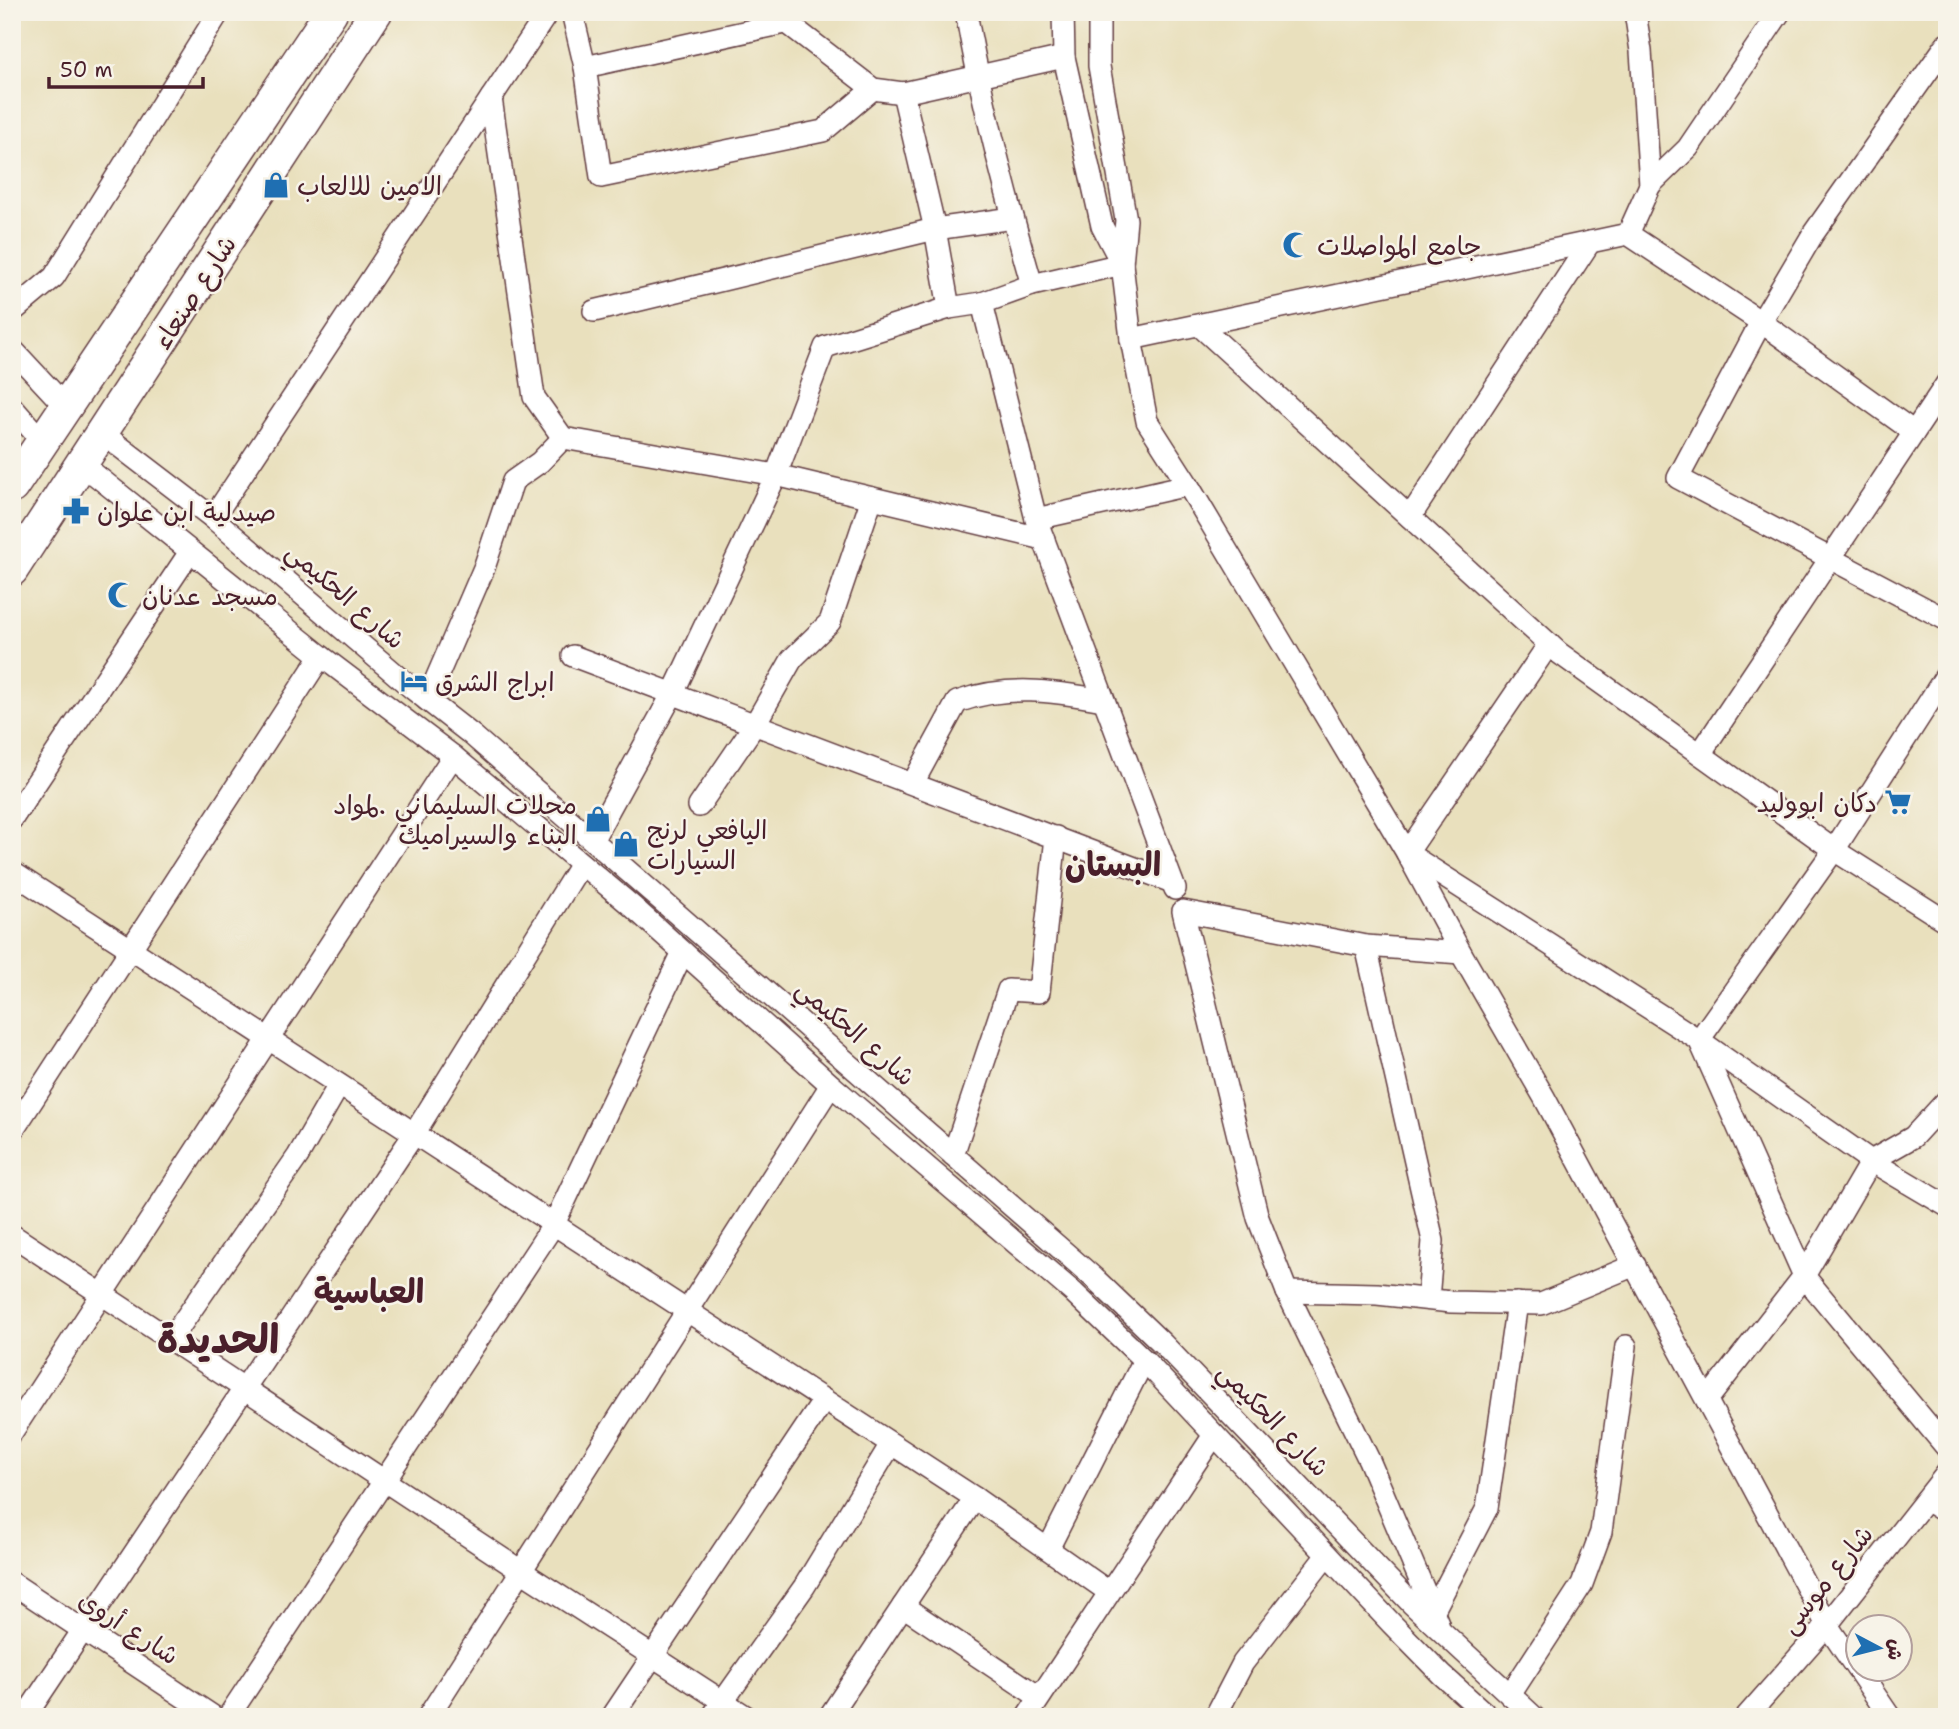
<svg xmlns="http://www.w3.org/2000/svg" width="1959" height="1729" viewBox="0 0 1959 1729" font-family="'Shantell Sans','Playpen Sans Arabic',sans-serif">
  <style>
    .lines { fill: none; stroke-linecap: round; stroke-linejoin: round }
    .minor-casing { stroke: #623c41; stroke-width: 24 }
    .highway-casing { stroke: #623c41; stroke-width: 35 }
    .minor { stroke: #fff; stroke-width: 21 }
    .highway { stroke: #fff; stroke-width: 32 }
    .labels { text-anchor: middle; dominant-baseline: central; stroke-width: 5; stroke-linejoin: round; paint-order: stroke }
    .poi-label { font-size: 26px; fill: #4a1f2b; stroke: #f7f3e8; text-anchor: start }
    .street-label { font-size: 26px; fill: #4a1f2b; stroke: #f7f3e8 }
    .district-label { font-size: 33px; font-weight: bold; fill: #4a1f2b; stroke: #f7f3e8 }
    .town-label { font-size: 40px; font-weight: bold; fill: #4a1f2b; stroke: #f7f3e8 }
  </style>
  <rect width="100%" height="100%" fill="#f7f3e8"/>
  <filter id="ink" filterUnits="userSpaceOnUse"><feTurbulence type="fractalNoise" baseFrequency=".0143" numOctaves="2"/><feDisplacementMap in="SourceGraphic" scale="14" xChannelSelector="R" yChannelSelector="G"/><feConvolveMatrix kernelMatrix="1 2 1 2 8 2 1 2 1" color-interpolation-filters="sRGB"/></filter>
  <filter id="wash" filterUnits="userSpaceOnUse"><feTurbulence type="fractalNoise" baseFrequency=".00686" numOctaves="4" result="noise"/><feDisplacementMap in="SourceGraphic" scale="28" xChannelSelector="R" yChannelSelector="G"/><feGaussianBlur stdDeviation="1.57" result="paint"/><feColorMatrix in="noise" values="0 0 0 0 0 0 0 0 0 0 0 0 0 0 0 0 0 1.4 0 .05"/><feComposite in="paint" operator="in"/></filter>
  <g filter="url(#wash)">
    <rect width="100%" height="100%" fill="#e9e0bd"/>
  </g>
  <g filter="url(#ink)">
    <g class="lines">
      <g class="minor-casing">
        <g id="minor">
          <polyline points="572,12 585,67 601,177 823,131 873,89"/>
          <polyline points="773,12 873,89 903,93 1064,57"/>
          <path d="M966,12C982,105 1006,195 1032,285"/>
          <polyline points="1063,12 1064,57 1102,226 1122,264"/>
          <polyline points="1099,12 1099,66 1126,220 1122,264 1131,339 1147,421 1188,485 1407,853 1461,953 1544,1097 1827,1625 1857,1669"/>
          <polyline points="585,67 785,23"/>
          <polyline points="903,93 935,229 949,308"/>
          <polyline points="491,98 534,397 563,438 776,475 673,693 593,839"/>
          <polyline points="1650,185 1688,148 1780,12"/>
          <polyline points="1628,234 1761,322 1678,478 1947,620"/>
          <polyline points="982,303 949,308 825,347 776,475 1044,539"/>
          <polyline points="594,311 935,229 1013,218"/>
          <polyline points="12,312 54,277 219,12"/>
          <polyline points="1200,326 1559,653 1834,850 1947,922"/>
          <polyline points="1131,339 1628,234 1650,185 1641,51 1635,12"/>
          <polyline points="12,349 66,407"/>
          <polyline points="12,407 42,441"/>
          <polyline points="1914,432 1761,322 1813,234 1947,44"/>
          <polyline points="102,433 213,518 413,689 472,735 1094,1278 1163,1344 1412,1604 1534,1717"/>
          <polyline points="83,465 321,656 453,756 633,907 831,1085 1074,1293 1144,1360 1391,1623 1442,1675 1489,1717"/>
          <polyline points="1410,517 1590,242"/>
          <polyline points="213,518 548,12"/>
          <polyline points="1036,519 982,303 1032,285 1122,264"/>
          <polyline points="1549,644 1407,853 1699,1040 1871,1161 1913,1137 1947,1100"/>
          <polyline points="573,656 1172,882"/>
          <polyline points="427,700 484,568 513,481 540,462 563,438"/>
          <polyline points="1700,754 1947,383"/>
          <path d="M913,783L957,702C1007,684 1053,691 1103,700"/>
          <polyline points="699,806 755,724 792,659 830,622 872,498"/>
          <polyline points="12,819 190,552"/>
          <polyline points="12,872 975,1498"/>
          <polyline points="1175,889 1036,519 1188,485"/>
          <polyline points="1366,946 1433,1241 1428,1299"/>
          <polyline points="1699,1040 1834,850 1947,674"/>
          <polyline points="1700,1042 1804,1276 1947,1448"/>
          <polyline points="12,1132 321,656"/>
          <polyline points="953,1155 1008,990 1039,992 1056,837"/>
          <polyline points="12,1235 521,1571 747,1717"/>
          <polyline points="1287,1292 1377,1294 1451,1302 1541,1304 1635,1265"/>
          <polyline points="171,1339 298,1156 339,1085"/>
          <polyline points="1707,1400 1804,1276 1871,1161 1947,1206"/>
          <polyline points="12,1432 453,756"/>
          <polyline points="1926,1500 1947,1513"/>
          <polyline points="1048,1549 1144,1360"/>
          <polyline points="12,1583 214,1717"/>
          <polyline points="903,1606 1039,1697"/>
          <polyline points="1433,1612 1487,1508 1517,1303"/>
          <polyline points="1438,1623 1369,1460 1287,1292 1258,1218 1183,911 1366,946 1461,953"/>
          <polyline points="1858,1670 1890,1717"/>
          <polyline points="1510,1695 1582,1584 1601,1532 1626,1346"/>
          <polyline points="25,1717 414,1134 581,864"/>
          <polyline points="228,1717 554,1224 683,952"/>
          <polyline points="428,1717 831,1085"/>
          <polyline points="612,1717 824,1400"/>
          <polyline points="712,1717 804,1587 891,1444"/>
          <polyline points="829,1717 975,1498 1109,1592"/>
          <polyline points="1027,1717 1214,1435"/>
          <polyline points="1215,1717 1243,1663 1327,1555"/>
          <polyline points="1746,1717 1827,1625 1947,1473"/>
        </g>
      </g>
      <g class="highway-casing">
        <g id="highway">
          <polyline points="12,487 331,12"/>
          <polyline points="12,570 376,12"/>
        </g>
      </g>
      <use href="#minor" class="minor"/>
      <use href="#highway" class="highway"/>
    </g>
  </g>
  <defs>
    <g id="shop-bare" transform="scale(2.1)"><path d="M-5-2.5h2.3a2.7 3.5 0 0 1 5.4 0H5L5.5 6h-11ZM-1.5-2.5h3a1.5 2.3 0 0 0-3 0Z" fill="#1f6fb2" stroke="#f7f3e8" stroke-width="2.5" paint-order="stroke"/></g>
    <g id="mosque-bare" transform="scale(2.1)"><path d="M3.5-4.9A6 6 0 1 0 3.5 4.9A5 5 0 1 1 3.5-4.9Z" fill="#1f6fb2" stroke="#f7f3e8" stroke-width="2.5" paint-order="stroke"/></g>
    <g id="pharmacy-bare" transform="scale(2.1)"><path d="M-2-6h4v4h4v4h-4v4h-4v-4h-4v-4h4Z" fill="#1f6fb2" stroke="#f7f3e8" stroke-width="2.5" paint-order="stroke"/></g>
    <g id="hotel-bare" transform="scale(2.1)"><path d="M-6-4.5h1.5V1H6V5H4.5V3h-9V5H-6ZM-4 0a1.8 1.8 0 1 1 3.6 0ZM.5 0V-2.5h3Q6-2.5 6 0Z" fill="#1f6fb2" stroke="#f7f3e8" stroke-width="2.5" paint-order="stroke"/></g>
    <g id="supermarket-bare" transform="scale(2.1)"><path d="M-6-5.5h2.5l.6 2H6L4.5 2H-2.5L-4.4-4H-6ZM-1.5 3.2a1.3 1.3 0 1 0 .1 0ZM3 3.2a1.3 1.3 0 1 0 .1 0Z" fill="#1f6fb2" stroke="#f7f3e8" stroke-width="2.5" paint-order="stroke"/></g>
  </defs>
  <g fill-rule="evenodd">
    <use href="#shop-bare" x="276" y="185"/>
    <use href="#mosque-bare" x="1296" y="245"/>
    <use href="#pharmacy-bare" x="76" y="511"/>
    <use href="#mosque-bare" x="121" y="595"/>
    <use href="#hotel-bare" x="414" y="681"/>
    <use href="#supermarket-bare" x="1898" y="802"/>
    <use href="#shop-bare" x="598" y="819"/>
    <use href="#shop-bare" x="626" y="844"/>
  </g>
  <g class="labels">
    <g class="poi-label">
      <text x="297" y="185">الامين للالعاب</text>
      <text x="1317" y="245">جامع المواصلات</text>
      <text x="97" y="511">صيدلية ابن علوان</text>
      <text x="142" y="595">مسجد عدنان</text>
      <text x="435" y="681">ابراج الشرق</text>
      <text x="1877" y="802" text-anchor="end">دكان ابووليد</text>
      <text x="577" y="804" text-anchor="end">محلات السليماني .لمواد<tspan x="577" dy="30">البناء والسيراميك</tspan></text>
      <text x="647" y="829">اليافعي لرنج<tspan x="647" dy="30">السيارات</tspan></text>
    </g>
    <g class="street-label">
      <text transform="translate(194 292) rotate(-57)">شارع صنعاء</text>
      <text transform="translate(346 595) rotate(41)">شارع الحكيمي</text>
      <text transform="translate(856 1032) rotate(41)">شارع الحكيمي</text>
      <text transform="translate(1274 1419) rotate(46)">شارع الحكيمي</text>
      <text transform="translate(1826 1579) rotate(-51)">شارع موسى</text>
      <text transform="translate(129 1627) rotate(33)">شارع أروى</text>
    </g>
    <g class="district-label">
      <text x="1113" y="864">البستان</text>
      <text x="369" y="1291">العباسية</text>
    </g>
    <g class="town-label">
      <text x="218" y="1339">الحديدة</text>
    </g>
  </g>
  <rect width="1959" height="1729" fill="none" stroke="#f7f3e8" stroke-width="42"/>
  <g transform="translate(1879 1648) rotate(97)"><circle r="33" fill="#f7f3e8" stroke="#b29e9c" stroke-width="2"/>
  <path d="M0-5L12 26L0 18L-12 26Z" fill="#1f6fb2"/>
  <text y="-10" font-size="19" font-weight="bold" text-anchor="middle" fill="#4a1f2b">ش</text>
  </g>
  <path d="M49 77v10h154v-10" fill="none" stroke="#4a1f2b" stroke-width="3.5"/>
  <text x="60" y="77" font-size="21" fill="#4a1f2b" stroke="#f7f3e8" stroke-width="5" paint-order="stroke">50 m</text>
</svg>
